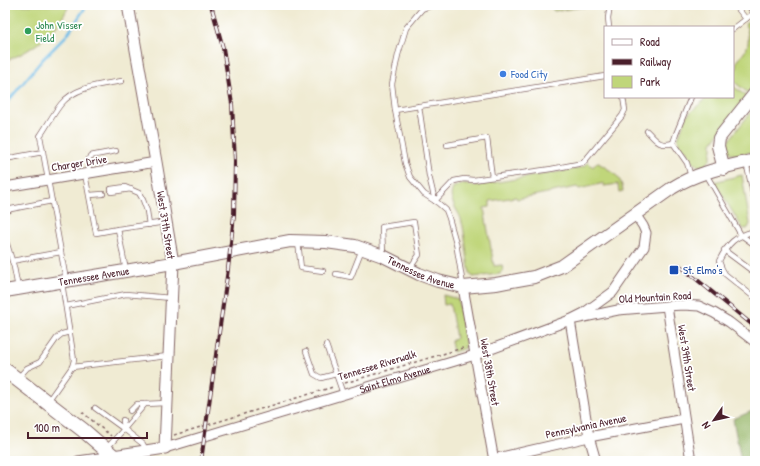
<svg xmlns="http://www.w3.org/2000/svg" width="760" height="466" viewBox="0 0 760 466" font-family="'Patrick Hand',sans-serif">
  <style>
    .green { fill: #c0d67a; stroke: #857a52 }
    .forest { fill: #98b76a; stroke: #716b4a }
    .lines { fill: none; stroke-linecap: round; stroke-linejoin: round }
    .stream { stroke: #6dbce8; stroke-width: 2.5 }
    .service-casing { stroke: #846666; stroke-width: 6 }
    .minor-casing { stroke: #846666; stroke-width: 11 }
    .tertiary-casing { stroke: #846666; stroke-width: 13 }
    .secondary-casing { stroke: #846666; stroke-width: 14 }
    .primary-casing { stroke: #846666; stroke-width: 16 }
    .path { stroke: #846666; stroke-width: 1.5; stroke-dasharray: 3 3; stroke-linecap: butt }
    .service { stroke: #fff; stroke-width: 4.5 }
    .minor { stroke: #fff; stroke-width: 9 }
    .tertiary { stroke: #fff; stroke-width: 11 }
    .secondary { stroke: #fff; stroke-width: 12 }
    .primary { stroke: #fff; stroke-width: 14 }
    .rail-casing { stroke: #4a1f2b; stroke-width: 4 }
    .rail { stroke: #fff; stroke-width: 2.5; stroke-dasharray: 8; stroke-linecap: butt }
    .leisure-dot { fill: #2e9e5b; stroke: #fff; stroke-width: 1.5 }
    .shop-dot { fill: #3f7fe0; stroke: #fff; stroke-width: 1.5 }
    .transit-dot { fill: #1a4fb4; stroke: #fff; stroke-width: 1.5 }
    .labels { text-anchor: middle; dominant-baseline: central; stroke-width: 3.5; stroke-linejoin: round; paint-order: stroke }
    .leisure-label { font-size: 11px; fill: #27864d; stroke: #fff; text-anchor: start }
    .shop-label { font-size: 11px; fill: #366cbe; stroke: #fff; text-anchor: start }
    .street-label { font-size: 11px; fill: #4a1f2b; stroke: #fff }
    .transit-label { font-size: 11px; fill: #164399; stroke: #fff; text-anchor: start }
  </style>
  <rect width="100%" height="100%" fill="#fff"/>
  <filter id="ink" filterUnits="userSpaceOnUse"><feTurbulence type="fractalNoise" baseFrequency=".025" numOctaves="2"/><feDisplacementMap in="SourceGraphic" scale="8" xChannelSelector="R" yChannelSelector="G"/><feConvolveMatrix kernelMatrix="1 2 1 2 8 2 1 2 1" color-interpolation-filters="sRGB"/></filter>
  <filter id="wash" filterUnits="userSpaceOnUse"><feTurbulence type="fractalNoise" baseFrequency=".012" numOctaves="4" result="noise"/><feDisplacementMap in="SourceGraphic" scale="16" xChannelSelector="R" yChannelSelector="G"/><feGaussianBlur stdDeviation="0.9" result="paint"/><feColorMatrix in="noise" values="0 0 0 0 0 0 0 0 0 0 0 0 0 0 0 0 0 1.4 0 .05"/><feComposite in="paint" operator="in"/></filter>
  <g filter="url(#wash)">
    <rect width="100%" height="100%" fill="#f0ebd3"/>
    <g class="green">
      <path d="M5,5H69C58,32 32,51 5,61Z"/>
      <polygon points="549,5 598,5 554,11"/>
      <path d="M751,18L755,23V84L748,93L733,81V73L738,66L736,63C750,46 750,44 746,23Z"/>
      <polygon points="733,86 746,96 712,143 712,151 711,152 711,158 706,165 699,167 696,164 693,163 687,151 680,147 678,138 687,115 708,97 733,97"/>
      <path d="M755,107V151C744,154 727,160 726,144Z"/>
      <path d="M588,162L593,167L597,162C610,171 621,174 623,191L619,192L618,184L604,186V183L579,189L577,187L517,199L516,197L490,201V207L484,208L494,266L502,265L503,270L500,274L473,277L470,273C466,255 466,236 461,219C458,210 447,199 453,189L452,188L461,184L474,186L576,169L584,166Z"/>
      <polygon points="742,175 750,224 748,228 746,229 742,228 740,224 714,182"/>
      <polygon points="443,295 458,299 466,348 453,352 451,341 456,338 450,304 444,305"/>
    </g>
    <polygon class="forest" points="755,410 755,461 741,461 733,419"/>
    <g class="lines">
      <polyline class="stream" points="5,105 42,60 67,35 87,5"/>
    </g>
  </g>
  <g filter="url(#ink)">
    <g class="lines">
      <g class="service-casing">
        <g id="service">
          <polyline points="433,5 422,9 406,28 398,55 392,84 395,110 405,163 410,177 424,194 438,203 446,210 449,218 456,243 463,285"/>
          <polyline points="735,5 746,19"/>
          <polyline points="609,27 608,18 610,5"/>
          <polyline points="733,29 755,12"/>
          <polyline points="419,106 429,176 435,201"/>
          <polyline points="395,110 605,76"/>
          <path d="M647,131C656,140 659,147 673,143"/>
          <polyline points="447,145 487,138 492,177"/>
          <path d="M43,152L40,136C47,126 53,114 61,104C76,86 101,85 122,81"/>
          <polyline points="5,159 43,152 66,280"/>
          <polyline points="746,162 755,202"/>
          <polyline points="89,173 88,162 90,156 116,151"/>
          <polyline points="85,174 96,233 118,229 126,271"/>
          <polyline points="706,174 741,235 755,245"/>
          <polyline points="691,177 687,163 673,143 676,134 691,97"/>
          <polyline points="111,189 125,187 139,193 143,200 147,211 149,225"/>
          <polyline points="111,192 131,189"/>
          <polyline points="90,195 103,194"/>
          <polyline points="435,201 454,181 464,179 473,180 551,169 583,163 622,116 625,110 623,97"/>
          <polyline points="5,213 11,209 52,201"/>
          <polyline points="118,229 166,222"/>
          <path d="M755,231C735,236 728,243 719,261L722,269L725,274L755,298"/>
          <polyline points="298,242 301,268 323,271"/>
          <polyline points="7,244 14,267 18,288"/>
          <polyline points="724,250 755,273"/>
          <polyline points="383,254 382,227 414,222 419,255 410,268"/>
          <polyline points="12,261 61,252"/>
          <polyline points="336,274 351,277 362,249"/>
          <polyline points="66,306 126,294 171,298"/>
          <polyline points="326,345 343,394"/>
          <polyline points="306,351 314,374 321,378 336,374"/>
          <polyline points="72,367 168,356"/>
          <polyline points="18,378 27,368 40,362 57,338 62,334 70,332"/>
          <polyline points="48,401 72,367 74,360 62,283"/>
          <polyline points="95,408 124,429"/>
          <polyline points="130,411 137,404 145,404"/>
          <polyline points="123,420 124,429"/>
          <polyline points="124,429 145,404 166,403"/>
          <polyline points="106,449 124,429 143,444 146,451"/>
        </g>
      </g>
      <g class="minor-casing">
        <g id="minor">
          <polyline points="5,187 156,162"/>
          <polyline points="463,287 494,461"/>
          <polyline points="667,306 691,461"/>
          <path id="s1" d="M165,448L475,355L570,320L584,313L613,292L644,247L646,233L643,226L635,214"/>
          <polyline points="493,459 589,437 684,419"/>
          <polyline points="78,461 113,456"/>
          <polyline points="596,461 589,437 570,320 618,310 667,306 683,305 699,306 714,313 729,322 755,342"/>
        </g>
      </g>
      <g class="tertiary-casing">
        <polyline id="tertiary" points="113,456 165,448 173,263 156,162 128,5"/>
      </g>
      <g class="secondary-casing">
        <g id="secondary">
          <polyline points="753,5 755,8"/>
          <polyline points="724,169 718,146 719,138 755,93"/>
          <path id="s2" d="M5,291L173,263L290,241L326,242L355,246L383,256L419,274L438,281L463,287L496,284L534,277L562,266L672,188C697,172 726,167 755,160"/>
        </g>
      </g>
      <g class="primary-casing">
        <polyline id="primary" points="5,370 83,430 119,461"/>
      </g>
      <g class="path">
        <polyline points="345,383 466,347"/>
        <polyline points="82,412 111,436"/>
        <polyline points="174,435 333,387"/>
      </g>
      <use href="#service" class="service"/>
      <use href="#minor" class="minor"/>
      <use href="#tertiary" class="tertiary"/>
      <use href="#secondary" class="secondary"/>
      <use href="#primary" class="primary"/>
      <g class="rail-casing">
        <g id="rail">
          <polyline points="679,265 755,327"/>
          <polyline points="201,461 228,269 234,215 235,161 232,104 223,48 211,5"/>
        </g>
      </g>
      <use href="#rail" class="rail"/>
    </g>
  </g>
  <circle class="leisure-dot" cx="28" cy="31" r="4"/>
  <circle class="shop-dot" cx="503" cy="74" r="4"/>
  <rect class="transit-dot" x="669" y="265" width="10" height="10" rx="2"/>
  <g class="labels">
    <g class="leisure-label">
      <text x="36" y="25">John Visser<tspan x="36" dy="13">Field</tspan></text>
    </g>
    <g class="shop-label">
      <text x="511" y="74">Food City</text>
    </g>
    <g class="street-label">
      <text transform="translate(79 163) rotate(-9)">Charger Drive</text>
      <text transform="translate(166 225) rotate(81)">West 37th Street</text>
      <text stroke="none"><textPath href="#s2" startOffset="426">Tennessee Avenue</textPath></text>
      <text stroke="none"><textPath href="#s2" startOffset="90">Tennessee Avenue</textPath></text>
      <text transform="translate(655 297) rotate(-3)">Old Mountain Road</text>
      <text transform="translate(687 358) rotate(81)">West 39th Street</text>
      <text transform="translate(377 365) rotate(-17)">Tennessee Riverwalk</text>
      <text transform="translate(490 372) rotate(80)">West 38th Street</text>
      <text stroke="none"><textPath href="#s1" startOffset="240">Saint Elmo Avenue</textPath></text>
      <text transform="translate(586 426) rotate(-12)">Pennsylvania Avenue</text>
    </g>
    <g class="transit-label">
      <text x="683" y="270">St. Elmo's</text>
    </g>
  </g>
  <rect width="760" height="466" fill="none" stroke="#fff" stroke-width="20"/>
  <rect x="604" y="26" width="130" height="72" fill="#ffffff" stroke="#b7a5aa"/>
  <rect x="612" y="39" width="20" height="6" fill="#ffffff" stroke="#b7a5aa"/>
  <text x="640" y="46" font-size="12" fill="#4a1f2b">Road</text>
  <rect x="612" y="59" width="20" height="6" fill="#4a1f2b" stroke="#b7a5aa"/>
  <text x="640" y="66" font-size="12" fill="#4a1f2b">Railway</text>
  <rect x="612" y="76" width="20" height="12" fill="#c0d67a" stroke="#b7a5aa"/>
  <text x="640" y="86" font-size="12" fill="#4a1f2b">Park</text>
  <g transform="translate(714 420) rotate(236)" stroke="#ffffff" stroke-width="3" paint-order="stroke">
  <path d="M0-3L7 15L0 10L-7 15Z" fill="#4a1f2b"/>
  <text y="-6" font-size="11" font-weight="bold" text-anchor="middle" fill="#4a1f2b">N</text>
  </g>
  <path d="M28 432v6h119v-6" fill="none" stroke="#4a1f2b" stroke-width="2"/>
  <text x="34" y="432" font-size="12" fill="#4a1f2b" stroke="#ffffff" stroke-width="3" paint-order="stroke">100 m</text>
</svg>
